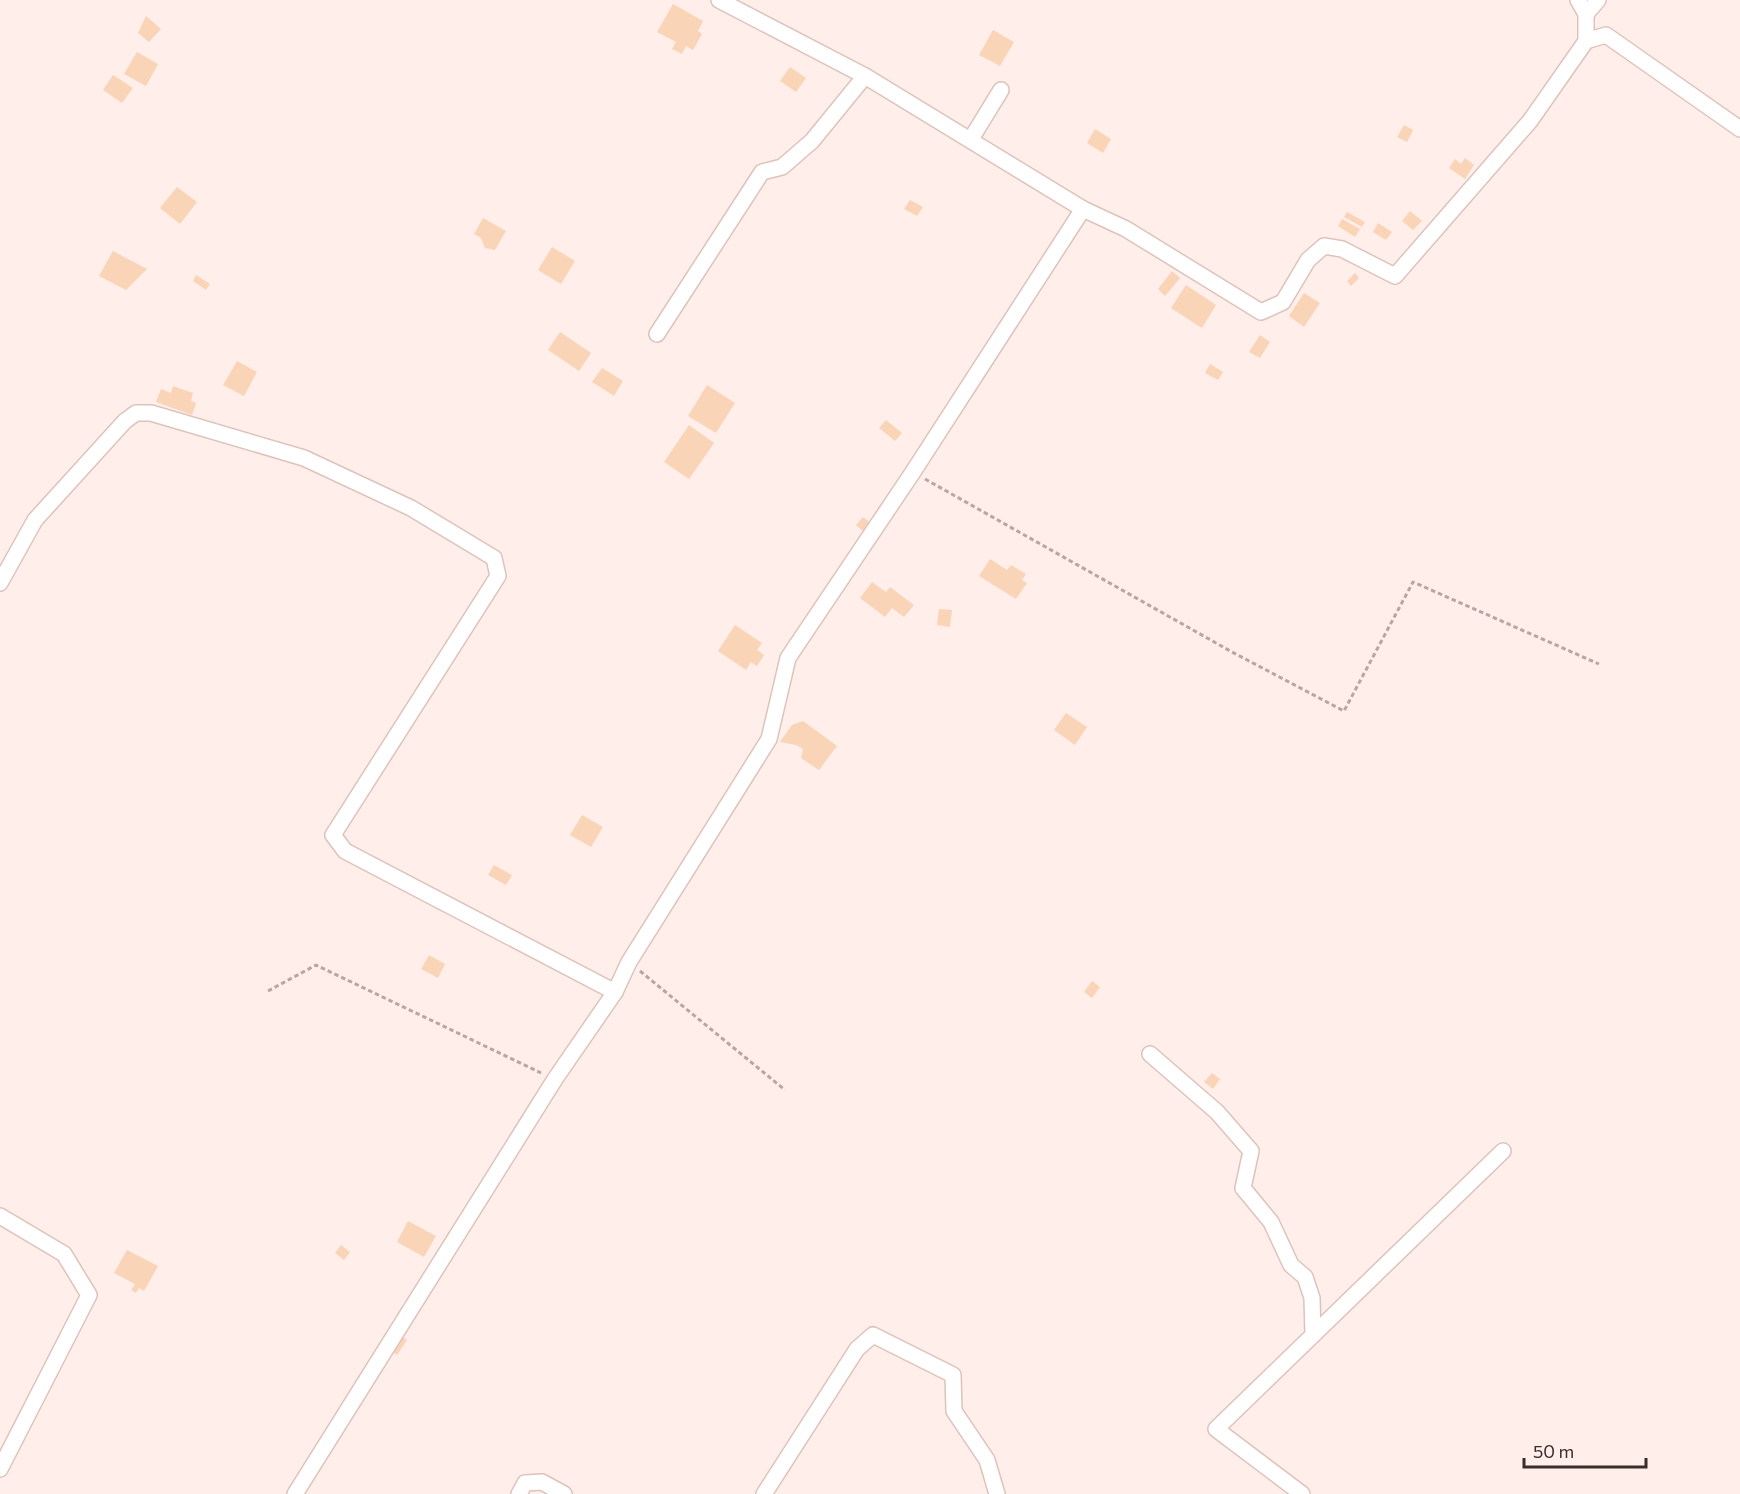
<svg xmlns="http://www.w3.org/2000/svg" width="1740" height="1494" viewBox="0 0 1740 1494" font-family="Commissioner,sans-serif">
  <style>
    .building { fill: #fad4b6 }
    .lines { fill: none; stroke-linecap: round; stroke-linejoin: round }
    .minor-casing { stroke: #ddc3bc; stroke-width: 18 }
    .path { stroke: #b6a7a4; stroke-width: 3; stroke-dasharray: 4.5 3; stroke-linecap: butt }
    .minor { stroke: #fff; stroke-width: 15 }
  </style>
  <rect width="100%" height="100%" fill="#ffeeea"/>
  <g class="building">
    <polygon points="673,4 703,21 698,31 702,34 693,50 686,46 682,54 672,49 676,42 657,32"/>
    <polygon points="146,16 161,29 149,42 138,33"/>
    <polygon points="993,30 1014,42 1000,66 979,55"/>
    <polygon points="137,52 158,64 146,86 124,74"/>
    <polygon points="790,67 806,78 796,92 780,81"/>
    <polygon points="113,75 133,88 122,103 103,90"/>
    <polygon points="1404,125 1413,130 1407,142 1397,137"/>
    <polygon points="1095,129 1111,139 1103,153 1087,143"/>
    <polygon points="1465,158 1474,165 1465,179 1449,168 1455,159 1461,164"/>
    <polygon points="177,187 197,202 180,224 160,208"/>
    <polygon points="910,200 923,207 917,216 904,209"/>
    <polygon points="1410,211 1422,221 1413,230 1402,221"/>
    <polygon points="1347,212 1365,222 1362,227 1344,217"/>
    <polygon points="483,218 506,231 495,250 485,248 481,238 474,234"/>
    <polygon points="1342,219 1360,229 1355,237 1338,226"/>
    <polygon points="1378,223 1392,232 1386,240 1373,232"/>
    <polygon points="552,247 575,261 561,284 538,270"/>
    <polygon points="113,251 147,269 126,290 99,276"/>
    <polygon points="1172,271 1180,278 1165,296 1158,289"/>
    <polygon points="1355,273 1359,278 1351,286 1347,281"/>
    <polygon points="196,275 210,284 206,290 193,281"/>
    <polygon points="1186,285 1216,305 1202,328 1171,308"/>
    <polygon points="1304,293 1320,303 1304,327 1289,316"/>
    <polygon points="560,332 591,353 579,371 548,350"/>
    <polygon points="1260,335 1270,342 1260,358 1249,352"/>
    <polygon points="237,361 257,372 244,396 223,385"/>
    <polygon points="1210,364 1223,372 1218,380 1205,373"/>
    <polygon points="602,368 623,381 614,396 592,382"/>
    <polygon points="707,385 735,403 716,433 688,416"/>
    <polygon points="173,386 193,393 191,401 196,403 192,415 156,402 161,389 171,393"/>
    <polygon points="886,420 902,433 895,441 879,428"/>
    <polygon points="689,425 714,443 689,479 664,462"/>
    <polygon points="863,517 872,524 865,533 856,525"/>
    <polygon points="990,559 1007,570 1011,565 1026,574 1022,580 1027,583 1016,599 979,576"/>
    <polygon points="872,582 886,592 890,587 914,605 904,617 892,608 885,617 860,598"/>
    <polygon points="939,609 952,610 950,627 937,625"/>
    <polygon points="735,625 762,643 757,650 764,655 757,666 751,662 746,670 718,651"/>
    <polygon points="1066,713 1087,727 1075,745 1054,730"/>
    <polygon points="803,721 837,746 819,770 801,758 803,749 796,745 780,742 792,725"/>
    <polygon points="582,815 603,827 591,847 570,835"/>
    <polygon points="494,865 512,875 506,885 488,875"/>
    <polygon points="429,955 445,964 438,978 421,969"/>
    <polygon points="1092,981 1100,987 1092,998 1084,992"/>
    <polygon points="1212,1073 1220,1079 1213,1089 1204,1082"/>
    <polygon points="408,1221 436,1236 424,1257 397,1242"/>
    <polygon points="341,1245 350,1252 344,1260 335,1253"/>
    <polygon points="127,1250 158,1266 144,1291 139,1288 136,1293 131,1290 135,1284 114,1273"/>
    <polygon points="401,1336 407,1340 397,1355 391,1351"/>
  </g>
  <g class="lines">
    <g class="minor-casing">
      <g id="minor">
        <polyline points="719,0 865,76 1083,209 1126,229 1261,312 1283,302 1308,260 1324,246 1342,249 1395,276 1530,121 1586,41 1606,35 1740,129"/>
        <polyline points="1578,0 1586,14 1586,41"/>
        <polyline points="1586,14 1598,0"/>
        <polyline points="971,139 1001,90"/>
        <polyline points="657,334 762,172 782,167 812,141 865,76"/>
        <polyline points="0,583 35,520 125,421 136,413 151,413 304,458 411,508 494,558 498,576 333,835 345,851 615,992"/>
        <polyline points="1150,1054 1217,1112 1251,1151 1243,1188 1271,1222 1291,1265 1305,1277 1312,1298 1313,1335"/>
        <polyline points="0,1216 64,1254 89,1295 0,1469"/>
        <polyline points="295,1494 555,1079 615,992 629,962 769,739 788,658 913,472 1083,209"/>
        <polyline points="519,1494 525,1483 542,1482 564,1494"/>
        <polyline points="764,1494 857,1349 873,1335 953,1375 954,1411 987,1460 997,1494"/>
        <polyline points="1302,1494 1216,1429 1503,1151"/>
      </g>
    </g>
    <g class="path">
      <polyline points="925,479 1232,652 1344,711 1413,582 1599,664"/>
      <polyline points="640,971 785,1090"/>
      <polyline points="268,991 316,965 541,1073"/>
    </g>
    <use href="#minor" class="minor"/>
  </g>
  <path d="M1524 1458v9h122v-9" fill="none" stroke="#372d2a" stroke-width="3"/>
  <text x="1533" y="1458" font-size="18" fill="#372d2a" stroke="#ffeeea" stroke-width="4.5" paint-order="stroke">50 m</text>
</svg>
